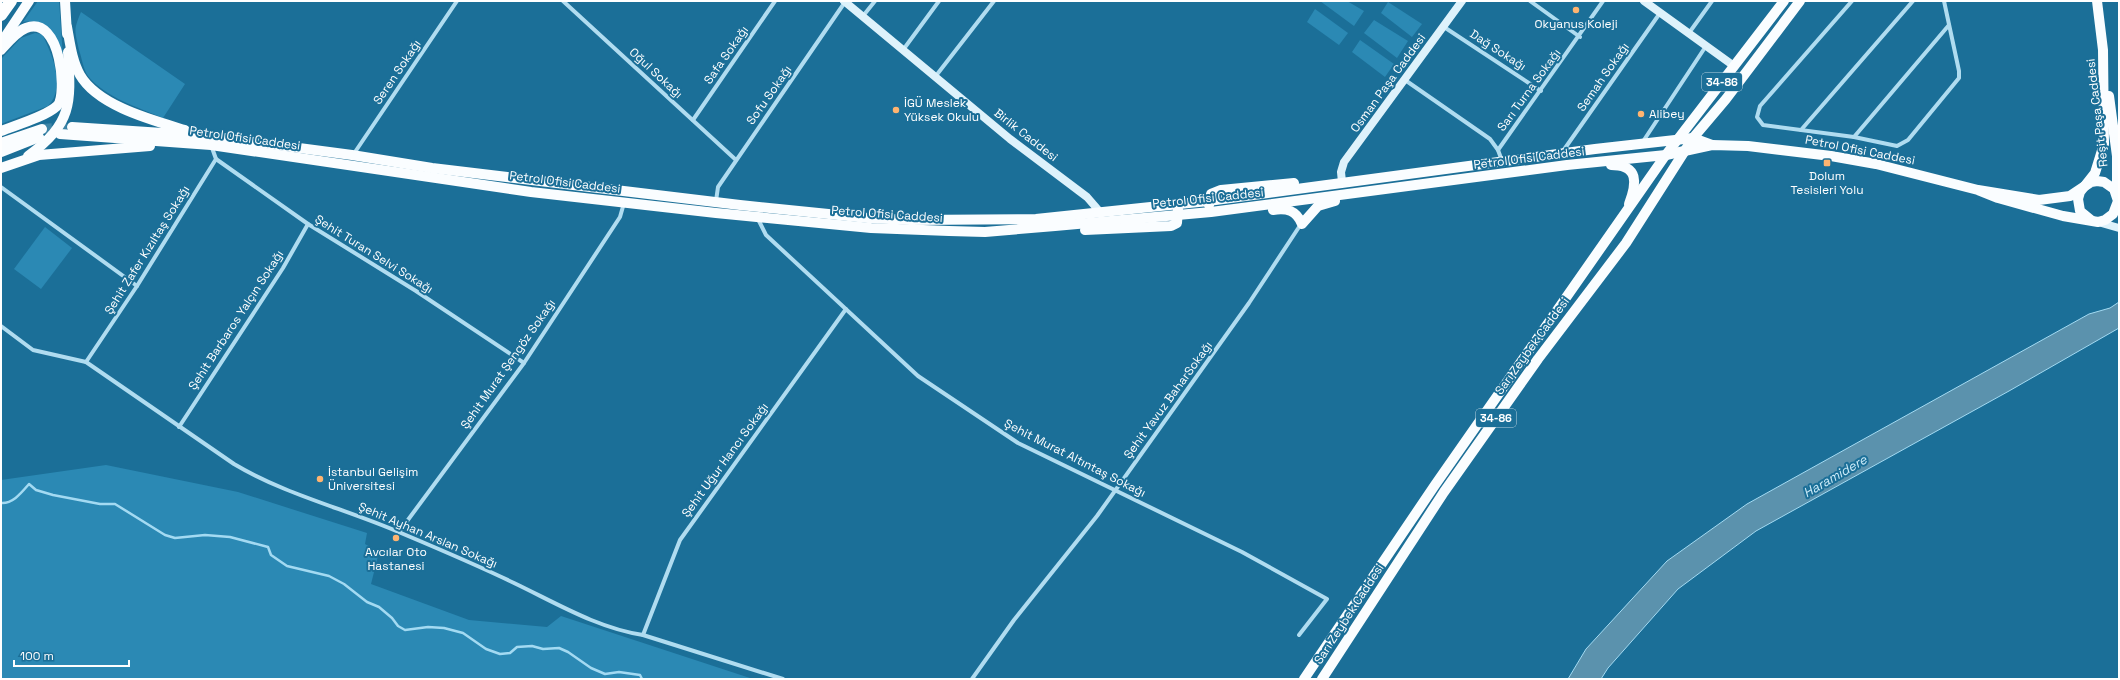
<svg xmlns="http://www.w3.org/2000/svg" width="2120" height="680" viewBox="0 0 2120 680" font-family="'Space Grotesk',sans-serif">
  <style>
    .green { fill: #2b89b4 }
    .water { fill: #5b92ad; stroke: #a3daf2 }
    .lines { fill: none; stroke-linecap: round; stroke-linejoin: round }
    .stream { stroke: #a3daf2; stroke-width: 2.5 }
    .primary-tunnel { stroke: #3d85a7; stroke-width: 10; stroke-dasharray: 10 5; stroke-linecap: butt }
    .street { stroke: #b0dcf0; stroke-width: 4 }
    .secondary { stroke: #def2fb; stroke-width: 8 }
    .primary { stroke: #fafdff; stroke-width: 10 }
    .highway { stroke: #fff; stroke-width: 12 }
    .poi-dot { fill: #ffb470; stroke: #1b6f98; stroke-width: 1.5 }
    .labels { text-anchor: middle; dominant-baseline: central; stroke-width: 4; stroke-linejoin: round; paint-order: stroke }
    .shield { fill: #1b6f98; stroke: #bbd4e0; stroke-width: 1 }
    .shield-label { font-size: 11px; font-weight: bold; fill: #fff }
    .poi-label { font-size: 12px; fill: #fff; stroke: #1b6f98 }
    .street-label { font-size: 12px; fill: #fff; stroke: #1b6f98 }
    .water-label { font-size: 13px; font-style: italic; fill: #ceecf9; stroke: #1b6f98 }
  </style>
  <rect width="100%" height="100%" fill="#1b6f98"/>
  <g class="green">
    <path d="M38,1H59L64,70C57,45 56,18 23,22Z"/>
    <polygon points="1320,1 1347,1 1364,11 1354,26"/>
    <polygon points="1388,2 1422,24 1412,37 1381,13"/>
    <polygon points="1315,9 1348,33 1339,45 1307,22"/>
    <path d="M81,12L185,84L163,118C138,107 106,98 88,76C83,69 82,58 79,50C75,30 73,31 81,12Z"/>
    <polygon points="1374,20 1408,41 1397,58 1364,33"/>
    <path d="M35,33L42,34C51,52 67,87 48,106L1,124V59L21,38Z"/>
    <polygon points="1360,40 1394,64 1385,77 1352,52"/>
    <polygon points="45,227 72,248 41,289 14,269"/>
    <polygon points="106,465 238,492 367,533 365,544 379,552 371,584 469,620 547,627 561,616 753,679 1,679 1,480"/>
  </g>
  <polygon class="water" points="2119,302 2119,328 2009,391 1756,531 1678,589 1608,668 1601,679 1568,679 1586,649 1667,561 1747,504 2089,314 2110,308"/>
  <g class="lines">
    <path class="stream" d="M1,503C13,504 22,492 29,484L36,490L53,495L100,504H115L165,535L175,538L205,535L230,537L268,547L271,555L287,566L329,576L344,584L367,602L379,607L392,618L398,626L405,630L428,627L444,628L463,633L486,649L500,654L510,653L517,647L532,646L543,649L559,648L568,652L591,668L605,674L619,672L640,675L642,679"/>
    <polyline class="primary-tunnel" points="42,129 67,127"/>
    <g class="street">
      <polyline points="563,1 736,160"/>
      <polyline points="1530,1 1580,37"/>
      <polyline points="1852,1 1760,106 1757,117 1763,125 1854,137 1897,146 1908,140 1959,78 1959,71 1944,1"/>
      <polyline points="863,16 875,1"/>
      <polyline points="1444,27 1541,91"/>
      <polyline points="1689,33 1712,1"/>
      <polyline points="903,50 939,1"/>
      <polyline points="935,77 994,1"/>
      <polyline points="1405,80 1490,139 1498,150 1502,161"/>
      <polyline points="693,120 775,1"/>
      <polyline points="1801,130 1913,1"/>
      <polyline points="1854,137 1949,25"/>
      <polyline points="1642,143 1706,46"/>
      <polyline points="1498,150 1603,1"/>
      <polyline points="1563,151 1660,13"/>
      <polyline points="353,155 457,1"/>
      <polyline points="216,159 308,224 416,291 524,363"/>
      <polyline points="1,187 137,286"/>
      <polyline points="716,201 718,187 845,2"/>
      <polyline points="758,219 766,235 918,376 1018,443 1242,552 1327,599 1299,635"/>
      <path d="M1,326L33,350L86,362L234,464C286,495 346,509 401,533C439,549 477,565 514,583C556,603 597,628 643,635L783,679"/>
      <polyline points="86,362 137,286 216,159 211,145"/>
      <polyline points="179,427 283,268 308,224"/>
      <polyline points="399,532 524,363 620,217 624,203"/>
      <polyline points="643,635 680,540 846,309"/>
      <polyline points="972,679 1014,620 1097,516 1249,303 1301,224"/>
    </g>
    <g class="secondary">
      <polyline points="844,1 1010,139 1087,197 1100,212"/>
      <polyline points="1644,1 1734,66"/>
      <polyline points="1342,182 1341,172 1344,162 1462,1"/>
      <polyline points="2098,222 2119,228"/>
    </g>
    <g class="primary">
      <polyline points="65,1 67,34"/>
      <path d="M67,27C70,43 72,61 80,75C98,106 152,120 185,130"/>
      <polyline points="1,43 29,1"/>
      <path d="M1,50C8,42 16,32 26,28C61,14 68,96 57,106C45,117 16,125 1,131"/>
      <polyline points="2109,96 2117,156 2117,196"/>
      <polyline points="72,127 208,136 352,155 432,168 740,205 868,218 910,220 1036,219 1208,201 1595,149 1693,138 1712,145"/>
      <polyline points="60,134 211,145 531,192 716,213 871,228 949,231 985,232 1055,226 1211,212 1567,165 1666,155 1712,145 1748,146 1831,156 1876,164 1978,190 2039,200 2070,196 2091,182 2097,181 2104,182 2114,189 2118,201 2113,214 2105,220 2098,222 2063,216 1998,198 1978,190"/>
      <polyline points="1,143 42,129"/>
      <polyline points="1,152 39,137"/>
      <path d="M28,156C73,123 71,103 68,52"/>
      <path d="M1611,165C1639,165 1637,183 1629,204"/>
      <polyline points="1,168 39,155 150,146"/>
      <polyline points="1209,205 1211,194 1221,190 1294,183"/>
      <path d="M1273,210C1287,208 1296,210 1302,224L1318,206L1335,201"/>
      <polyline points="2091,220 2080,211 2078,199 2080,192 2095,173 2104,144 2103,50 2097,1"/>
      <polyline points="1085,230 1171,226 1177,223 1178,209"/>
      <polyline points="1304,679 1435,485 1665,156 1784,1"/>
      <polyline points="1322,679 1444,492 1538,359 1626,243 1693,138 1726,99 1800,1"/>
    </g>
    <polyline class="highway" points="1,15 11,1"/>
  </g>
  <g class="poi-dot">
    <circle cx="1576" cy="10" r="4"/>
    <circle cx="896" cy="110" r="4"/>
    <circle cx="1641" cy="114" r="4"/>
    <rect x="1823" y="159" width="8" height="8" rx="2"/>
    <circle cx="320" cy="479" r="4"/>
    <circle cx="396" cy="538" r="4"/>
  </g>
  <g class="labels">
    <g class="shield">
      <rect x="1702" y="73" width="40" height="18" rx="3"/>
      <rect x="1476" y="409" width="40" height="18" rx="3"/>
    </g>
    <g class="shield-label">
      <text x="1722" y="82">34-86</text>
      <text x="1496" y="418">34-86</text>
    </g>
    <g class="poi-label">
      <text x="1576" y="24">Okyanus Koleji</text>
      <text x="904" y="103" text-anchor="start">İGÜ Meslek<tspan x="904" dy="14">Yüksek Okulu</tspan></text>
      <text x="1649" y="114" text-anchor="start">Alibey</text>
      <text x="1827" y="176">Dolum<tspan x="1827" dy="14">Tesisleri Yolu</tspan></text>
      <text x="328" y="472" text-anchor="start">İstanbul Gelişim<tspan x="328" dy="14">Üniversitesi</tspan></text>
      <text x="396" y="552">Avcılar Oto<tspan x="396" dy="14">Hastanesi</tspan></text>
    </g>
    <g class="street-label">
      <text transform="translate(1498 50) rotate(33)">Dağ Sokağı</text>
      <text transform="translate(726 55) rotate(-55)">Safa Sokağı</text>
      <text transform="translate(397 72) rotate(-56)">Seren Sokağı</text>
      <text transform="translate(656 73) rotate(43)">Oğul Sokağı</text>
      <text transform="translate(1603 77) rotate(-55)">Semah Sokağı</text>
      <text transform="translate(1388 83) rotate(-54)">Osman Paşa Caddesi</text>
      <text transform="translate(1529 90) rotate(-54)">Sarı Turna Sokağı</text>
      <text transform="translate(769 95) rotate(-55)">Sofu Sokağı</text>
      <text transform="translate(2097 113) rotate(-97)">Reşit Paşa Caddesi</text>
      <text transform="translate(1026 135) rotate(38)">Birlik Caddesi</text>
      <text transform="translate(245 138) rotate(8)">Petrol Ofisi Caddesi</text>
      <text transform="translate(1860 150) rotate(11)">Petrol Ofisi Caddesi</text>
      <text transform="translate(1529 158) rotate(-7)">Petrol Ofisi Caddesi</text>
      <text transform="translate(565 182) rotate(7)">Petrol Ofisi Caddesi</text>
      <text transform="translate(1208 198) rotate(-6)">Petrol Ofisi Caddesi</text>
      <text transform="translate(887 214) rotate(4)">Petrol Ofisi Caddesi</text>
      <text transform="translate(147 250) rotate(-58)">Şehit Zafer Kızıltaş Sokağı</text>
      <text transform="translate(374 254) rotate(32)">Şehit Turan Selvi Sokağı</text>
      <text transform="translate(236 320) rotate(-57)">Şehit Barbaros Yalçın Sokağı</text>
      <text transform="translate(1532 346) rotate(-54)">Sarı Zeybek Caddesi</text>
      <text transform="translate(508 364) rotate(-55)">Şehit Murat Şengöz Sokağı</text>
      <text transform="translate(1168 400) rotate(-54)">Şehit Yavuz BaharSokağı</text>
      <text transform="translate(1075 458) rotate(27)">Şehit Murat Altıntaş Sokağı</text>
      <text transform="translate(725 460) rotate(-54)">Şehit Uğur Hancı Sokağı</text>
      <text transform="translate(428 535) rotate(23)">Şehit Ayhan Arslan Sokağı</text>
      <text transform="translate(1349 614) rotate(-57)">Sarı Zeybek Caddesi</text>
    </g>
    <g class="water-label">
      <text transform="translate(1835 476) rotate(-30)">Haramidere</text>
    </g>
  </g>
  <rect width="2120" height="680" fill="none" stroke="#ffffff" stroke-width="4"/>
  <path d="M14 660v6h115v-6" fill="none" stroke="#ffffff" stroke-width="2"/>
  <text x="20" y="660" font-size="12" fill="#ffffff" stroke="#1b6f98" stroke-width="3" paint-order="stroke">100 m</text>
</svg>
